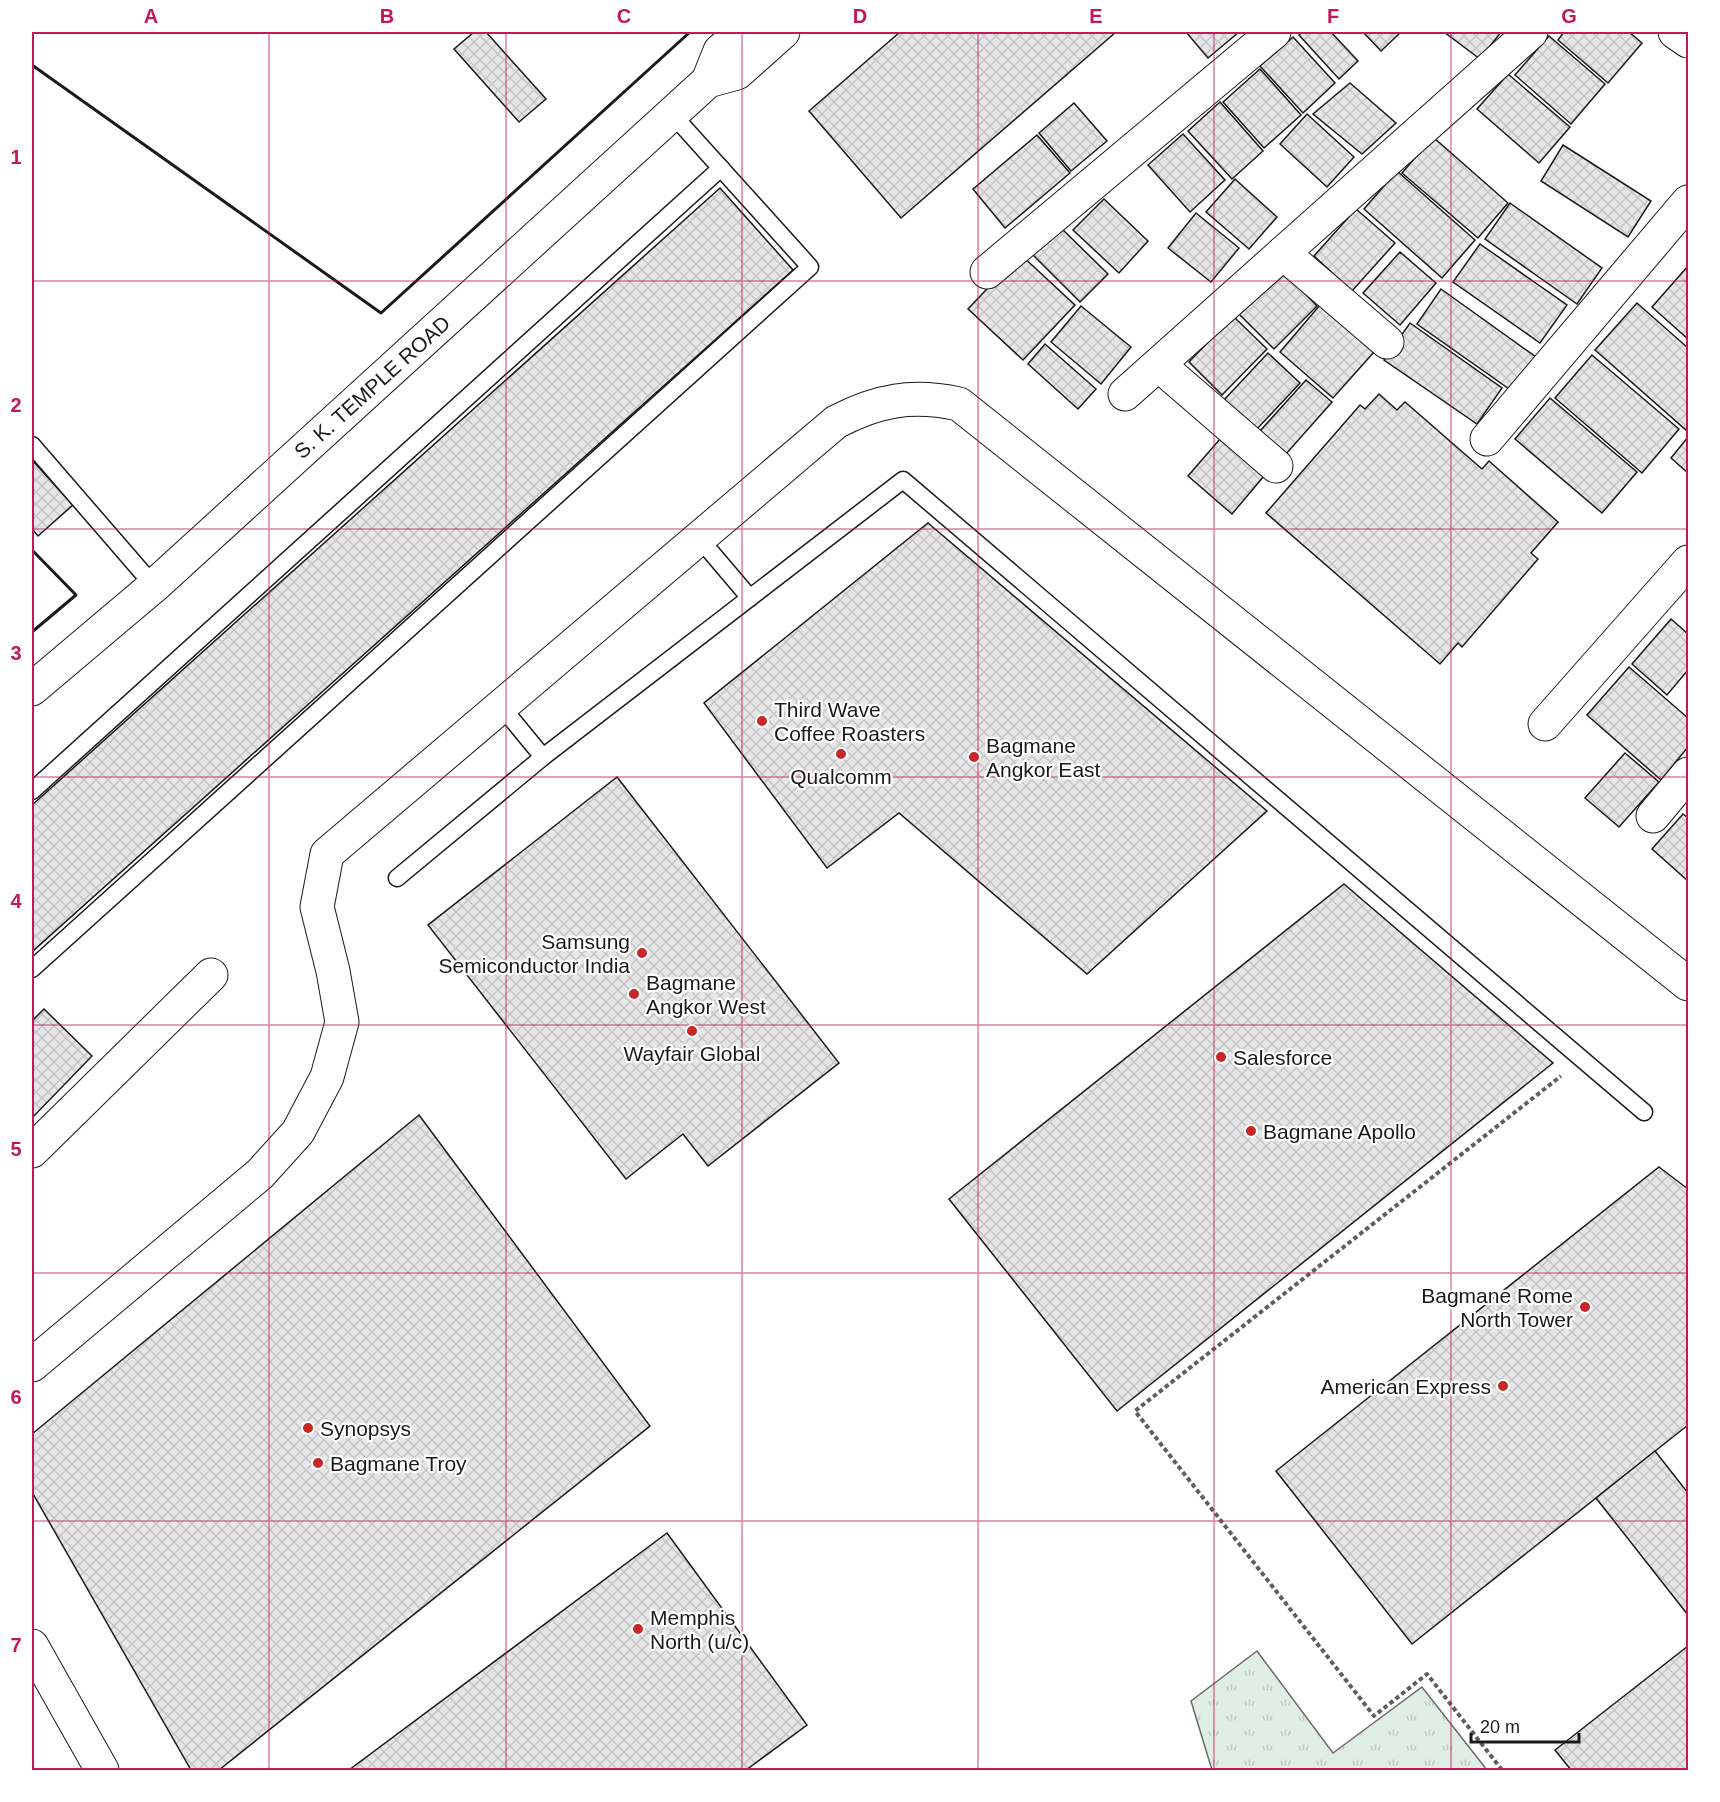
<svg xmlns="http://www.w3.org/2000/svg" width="1720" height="1802" viewBox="0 0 1720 1802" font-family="Helvetica,sans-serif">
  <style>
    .grass { fill: url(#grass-tufts); stroke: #6a6a6a; stroke-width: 1.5 }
    .building { fill: url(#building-cross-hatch); stroke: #1a1a1a; stroke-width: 1.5 }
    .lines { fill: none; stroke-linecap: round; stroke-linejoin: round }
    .service-casing { stroke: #1a1a1a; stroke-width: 19 }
    .minor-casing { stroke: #1a1a1a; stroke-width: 35 }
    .tertiary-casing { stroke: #1a1a1a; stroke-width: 35 }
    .path { stroke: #5f5f5f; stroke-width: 4; stroke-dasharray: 4.5 3; stroke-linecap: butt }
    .service { stroke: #fff; stroke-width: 16 }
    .minor { stroke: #fff; stroke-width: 33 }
    .tertiary { stroke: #fff; stroke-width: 33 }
    .wall { stroke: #1a1a1a; stroke-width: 3 }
    .grid { fill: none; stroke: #c2185b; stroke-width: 1.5; stroke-opacity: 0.55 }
    .poi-dot { fill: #c62828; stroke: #fff; stroke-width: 2 }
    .labels { text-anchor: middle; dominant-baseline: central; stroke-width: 4.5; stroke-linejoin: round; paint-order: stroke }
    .street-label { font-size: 21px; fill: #1a1a1a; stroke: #fff }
    .poi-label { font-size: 21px; fill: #1a1a1a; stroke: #fff; text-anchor: start }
    .neatline { fill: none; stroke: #c2185b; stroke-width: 2 }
    .grid-label { font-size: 20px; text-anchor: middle; font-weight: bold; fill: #c2185b }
  </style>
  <defs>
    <pattern id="grass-tufts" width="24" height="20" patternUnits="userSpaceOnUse" patternTransform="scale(1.5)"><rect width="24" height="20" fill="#e0efe3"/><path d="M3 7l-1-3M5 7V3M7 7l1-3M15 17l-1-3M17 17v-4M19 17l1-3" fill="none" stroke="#c0ccc2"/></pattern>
    <pattern id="building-cross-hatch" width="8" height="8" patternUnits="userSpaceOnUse" patternTransform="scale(1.5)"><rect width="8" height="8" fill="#e6e6e6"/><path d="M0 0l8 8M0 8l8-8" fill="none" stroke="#c5c5c5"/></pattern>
  </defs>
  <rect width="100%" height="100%" fill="#fff"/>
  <polygon class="grass" points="1257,1651 1333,1753 1422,1687 1487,1770 1212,1770 1191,1701"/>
  <g class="building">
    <polygon points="474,32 486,32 546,99 519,122 454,49"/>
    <polygon points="900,32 1116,32 901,218 809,111"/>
    <polygon points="1186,32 1239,32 1208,58"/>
    <polygon points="1303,32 1331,32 1358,61 1339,79 1299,35"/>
    <polygon points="1363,32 1401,32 1381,51"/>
    <polygon points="1444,32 1501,32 1480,59"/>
    <polygon points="1564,32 1629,32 1642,43 1608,83 1558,40"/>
    <polygon points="1549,36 1605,84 1571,124 1515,75"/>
    <polygon points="1293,37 1335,83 1303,113 1260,66"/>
    <polygon points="1260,69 1301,115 1264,148 1223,102"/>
    <polygon points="1508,74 1570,127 1539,163 1477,109"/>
    <polygon points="1350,83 1396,123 1362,154 1313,114"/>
    <polygon points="1220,102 1263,151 1232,179 1188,131"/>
    <polygon points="1074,103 1107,141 1071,171 1039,133"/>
    <polygon points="1307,114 1354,157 1327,187 1280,144"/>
    <polygon points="1183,134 1225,180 1190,212 1148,165"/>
    <polygon points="1037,135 1070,173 1005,228 973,189"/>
    <polygon points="1433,137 1508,203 1478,238 1402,173"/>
    <polygon points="1563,145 1651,201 1628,237 1541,181"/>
    <polygon points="1397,171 1475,240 1442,278 1364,209"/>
    <polygon points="1235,179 1277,217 1249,249 1206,212"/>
    <polygon points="720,188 793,270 34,950 32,947 32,805"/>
    <polygon points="1104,199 1148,241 1119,273 1073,230"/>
    <polygon points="1510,203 1602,268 1577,304 1485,239"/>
    <polygon points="1356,209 1395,243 1352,291 1314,256"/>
    <polygon points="1196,213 1239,248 1211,282 1168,248"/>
    <polygon points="1060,227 1108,274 1080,302 1033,255"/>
    <polygon points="1480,244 1567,305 1540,343 1453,282"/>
    <polygon points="1400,252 1436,283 1400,325 1363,293"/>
    <polygon points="1020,254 1075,305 1023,360 968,309"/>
    <polygon points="1688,266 1688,339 1652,307"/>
    <polygon points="1281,269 1317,306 1274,349 1238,313"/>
    <polygon points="1441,289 1536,357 1512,391 1417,324"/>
    <polygon points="1637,303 1688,348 1688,427 1686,430 1595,350"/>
    <polygon points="1320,305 1374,352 1333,398 1280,352"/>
    <polygon points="1081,306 1131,347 1101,384 1051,342"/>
    <polygon points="1233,316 1267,349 1222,395 1189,362"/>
    <polygon points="1410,323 1502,388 1477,424 1384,360"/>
    <polygon points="1045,344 1096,389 1078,409 1028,364"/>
    <polygon points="1268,353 1300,383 1256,430 1224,400"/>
    <polygon points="1592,355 1679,429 1642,473 1555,398"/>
    <polygon points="1306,380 1332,402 1286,454 1260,431"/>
    <polygon points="1379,394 1397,410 1405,402 1482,469 1489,461 1558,522 1531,553 1538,559 1462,647 1458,643 1440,664 1266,513 1360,405 1365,409"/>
    <polygon points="1550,398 1637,472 1602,513 1515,439"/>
    <polygon points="1688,437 1688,473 1671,458"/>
    <polygon points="1220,439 1264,476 1232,514 1188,476"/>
    <polygon points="32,460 73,505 38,536 32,529"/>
    <polygon points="928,523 1267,811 1087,974 899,813 827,868 704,703"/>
    <polygon points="1671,619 1688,634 1688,670 1667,695 1632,664"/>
    <polygon points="1629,667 1688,718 1688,747 1661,780 1587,715"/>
    <polygon points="1625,753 1659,782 1619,827 1585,798"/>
    <polygon points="617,777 839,1063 708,1166 683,1134 626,1179 428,925"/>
    <polygon points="1683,814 1688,818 1688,881 1652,849"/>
    <polygon points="1344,884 1553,1063 1117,1411 949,1199"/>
    <polygon points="44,1009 92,1056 32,1118 32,1021"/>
    <polygon points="419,1115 650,1426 219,1770 191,1770 32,1492 32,1434"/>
    <polygon points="1659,1167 1688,1189 1688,1425 1412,1644 1276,1471"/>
    <polygon points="1655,1451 1688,1493 1688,1615 1596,1498"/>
    <polygon points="667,1533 807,1725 746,1770 349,1770"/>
    <polygon points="1688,1646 1688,1770 1571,1770 1555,1750"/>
  </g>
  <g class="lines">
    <g class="service-casing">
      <g id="service">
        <polyline points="32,445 154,586"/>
        <polyline points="699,538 750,598"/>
        <polyline points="501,706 543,757"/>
        <polyline points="32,791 721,168"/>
        <polyline points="397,878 543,757 903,480 1644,1112"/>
        <polyline points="32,969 810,267 672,114"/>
      </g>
    </g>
    <g class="minor-casing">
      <g id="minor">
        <polyline points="1675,32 1688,41"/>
        <polyline points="1283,253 1387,342"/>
        <polyline points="987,272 1274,32"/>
        <polyline points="1159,365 1276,466"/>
        <polyline points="1125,394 1531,32"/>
        <polyline points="1487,439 1688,202"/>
        <polyline points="1545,724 1688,562"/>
        <polyline points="1653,816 1688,774"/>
        <polyline points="32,1151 211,975"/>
        <path d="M32,1365L260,1174L298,1132L327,1077L342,1022L333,971L317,907L327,854L836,422C878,400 912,394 959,404L1688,984"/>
        <polyline points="32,1646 102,1770"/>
      </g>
    </g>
    <g class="tertiary-casing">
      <g id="tertiary">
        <polyline points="708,81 720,51 742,32"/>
        <polyline points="32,689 154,586 708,81 737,73 783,32"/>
      </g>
    </g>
    <polyline class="path" points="1502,1770 1427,1674 1374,1716 1135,1411 1561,1076"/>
    <use href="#service" class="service"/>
    <use href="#minor" class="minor"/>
    <use href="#tertiary" class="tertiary"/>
    <g class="wall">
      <polyline points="32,65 381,313 690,32"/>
      <polyline points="32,550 76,595 32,632"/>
    </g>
  </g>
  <path class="grid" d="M269,32V1770M506,32V1770M742,32V1770M978,32V1770M1214,32V1770M1451,32V1770M32,281H1688M32,529H1688M32,777H1688M32,1025H1688M32,1273H1688M32,1521H1688"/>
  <g class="poi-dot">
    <circle cx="762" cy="721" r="6"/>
    <circle cx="841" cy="754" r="6"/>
    <circle cx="974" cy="757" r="6"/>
    <circle cx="642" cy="953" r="6"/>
    <circle cx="634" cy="994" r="6"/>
    <circle cx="692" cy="1031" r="6"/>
    <circle cx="1221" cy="1057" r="6"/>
    <circle cx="1251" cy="1131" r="6"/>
    <circle cx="1585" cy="1307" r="6"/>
    <circle cx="1503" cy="1386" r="6"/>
    <circle cx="308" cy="1428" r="6"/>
    <circle cx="318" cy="1463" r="6"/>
    <circle cx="638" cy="1629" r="6"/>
  </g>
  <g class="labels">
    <g class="street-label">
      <text transform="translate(372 387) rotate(-42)">S. K. TEMPLE ROAD</text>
    </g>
    <g class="poi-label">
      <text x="774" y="709">Third Wave<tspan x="774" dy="24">Coffee Roasters</tspan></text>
      <text x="986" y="745">Bagmane<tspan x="986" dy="24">Angkor East</tspan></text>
      <text x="841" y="776" text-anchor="middle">Qualcomm</text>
      <text x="630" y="941" text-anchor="end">Samsung<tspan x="630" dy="24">Semiconductor India</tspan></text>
      <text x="646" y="982">Bagmane<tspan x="646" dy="24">Angkor West</tspan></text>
      <text x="692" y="1053" text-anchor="middle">Wayfair Global</text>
      <text x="1233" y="1057">Salesforce</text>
      <text x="1263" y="1131">Bagmane Apollo</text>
      <text x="1573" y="1295" text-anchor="end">Bagmane Rome<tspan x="1573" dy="24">North Tower</tspan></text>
      <text x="1491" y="1386" text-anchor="end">American Express</text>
      <text x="320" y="1428">Synopsys</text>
      <text x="330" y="1463">Bagmane Troy</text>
      <text x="650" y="1617">Memphis<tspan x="650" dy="24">North (u/c)</tspan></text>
    </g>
  </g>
  <rect width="1720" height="1802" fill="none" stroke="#ffffff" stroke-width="66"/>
  <path d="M1471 1733v9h108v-9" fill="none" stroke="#1a1a1a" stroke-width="3"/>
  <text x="1480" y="1733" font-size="18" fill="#1a1a1a" stroke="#ffffff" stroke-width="4.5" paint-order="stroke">20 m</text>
  <rect x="33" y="33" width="1654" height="1736" class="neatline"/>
  <g class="grid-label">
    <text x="151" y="23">A</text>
    <text x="387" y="23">B</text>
    <text x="624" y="23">C</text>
    <text x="860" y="23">D</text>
    <text x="1096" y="23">E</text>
    <text x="1333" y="23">F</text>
    <text x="1569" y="23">G</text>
    <text x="16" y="164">1</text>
    <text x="16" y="412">2</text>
    <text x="16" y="660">3</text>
    <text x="16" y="908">4</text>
    <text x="16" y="1156">5</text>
    <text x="16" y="1404">6</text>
    <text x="16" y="1652">7</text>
  </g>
</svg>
